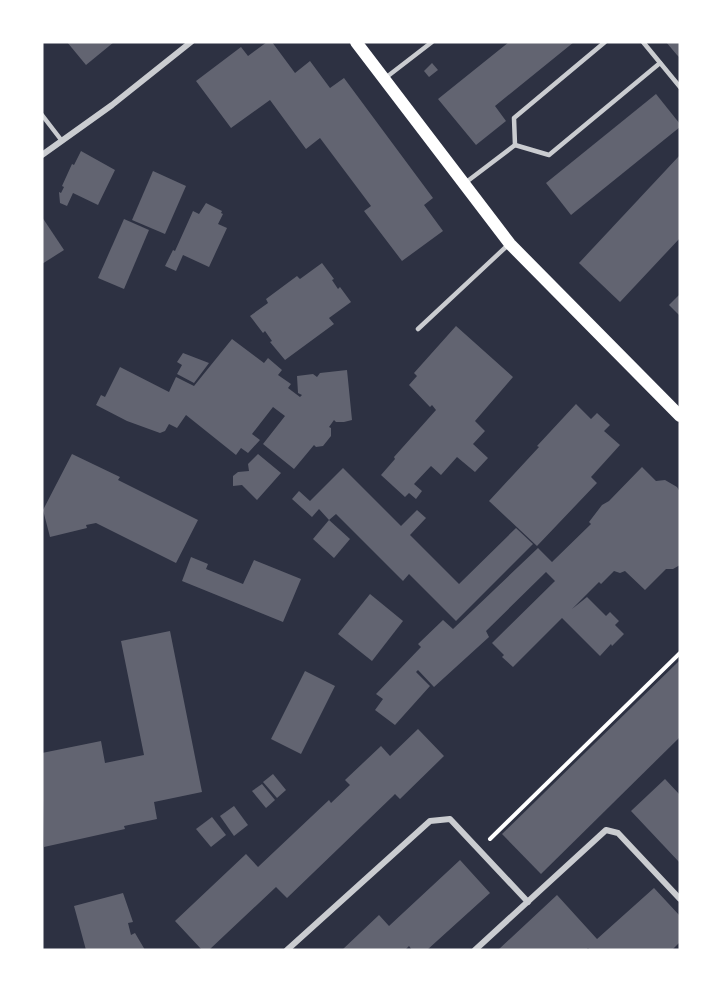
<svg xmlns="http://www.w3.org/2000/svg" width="722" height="992" viewBox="0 0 722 992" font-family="Arial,sans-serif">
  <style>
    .building { fill: #626471 }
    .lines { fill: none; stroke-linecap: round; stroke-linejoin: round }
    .path { stroke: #fff; stroke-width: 4 }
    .service { stroke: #caccd0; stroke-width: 4.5 }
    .minor { stroke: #caccd0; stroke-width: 6 }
    .secondary { stroke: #fff; stroke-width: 12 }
  </style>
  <rect width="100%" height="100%" fill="#2d3142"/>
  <g class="building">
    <polygon points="67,42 114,42 86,65"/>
    <polygon points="267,42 272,42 295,73 310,61 330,88 344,78 433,198 424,205 443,231 402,261 364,211 371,206 320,138 306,149 270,100 231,128 196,81 241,47 248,56"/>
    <polygon points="509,42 574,42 495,106 506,121 476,145 438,99"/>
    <polygon points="666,42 680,42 680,58 677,55"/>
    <polygon points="432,63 438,70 429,77 424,71"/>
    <polygon points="656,94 680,124 680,127 571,215 546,183"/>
    <polygon points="81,151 115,170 98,205 73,193 67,206 60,203 59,192 61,193 64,187 62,186 72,164 74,165"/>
    <polygon points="680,155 680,238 620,302 579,263"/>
    <polygon points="153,171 186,186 165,234 132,220"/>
    <polygon points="206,203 222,211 221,213 223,214 218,224 227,228 209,267 183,255 176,271 165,266 173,250 175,251 193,211 199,214"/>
    <polygon points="42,217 64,250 42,264"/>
    <polygon points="124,219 149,230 124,289 98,278"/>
    <polygon points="322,263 334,279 332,280 338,289 340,287 351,302 329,318 334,324 285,360 270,342 272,341 265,331 263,333 250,316 268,303 266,299 297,276 300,279"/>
    <polygon points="680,294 680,316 669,305"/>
    <polygon points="456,326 513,377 475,421 485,431 473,444 488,458 475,472 457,457 441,475 431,466 414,484 422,491 416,499 409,493 405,497 381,475 395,459 394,457 436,410 432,405 430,407 409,385 417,376 414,373"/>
    <polygon points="232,339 264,363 268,358 282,370 278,375 291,384 288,388 300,397 302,395 298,393 297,376 313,374 317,377 320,373 347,370 352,420 344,422 336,422 334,420 329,427 331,428 331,436 323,446 316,447 314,445 294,469 263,444 285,416 273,407 252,434 260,440 248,453 241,448 236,455 186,415 177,428 169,424 165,431 160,433 127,421 96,405 101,395 105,397 120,367 169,392 176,377 194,386"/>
    <polygon points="183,353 209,363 194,383 177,374 182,365 177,362"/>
    <polygon points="576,404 591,419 597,413 610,425 604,431 620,445 591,477 597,483 537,546 489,501 539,447 537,446"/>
    <polygon points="72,454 120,477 118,480 198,520 176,563 96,523 86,525 87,528 50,537 43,510"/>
    <polygon points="258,454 281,473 257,500 242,485 233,486 233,476 238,472 249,471 248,464"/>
    <polygon points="642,467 656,481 665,480 677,487 680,492 680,565 673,569 666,569 645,590 625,571 620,573 614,571 601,584 599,582 572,609 587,597 606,616 610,612 619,621 615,625 624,634 612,646 611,644 600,656 562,618 513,667 502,657 504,655 492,643 555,581 546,572 486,631 489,637 434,687 418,670 416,672 430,686 395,725 375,710 383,699 376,694 421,647 418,644 443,620 453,629 538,548 552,562 591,524 589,522 602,505 609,501"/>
    <polygon points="343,468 401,526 417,510 426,518 410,535 459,584 516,528 533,544 456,621 409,574 403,581 336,514 329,520 319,509 312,517 292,499 299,491 310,501"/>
    <polygon points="329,520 350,539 334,558 313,539"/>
    <polygon points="191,557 208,564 206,569 243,584 254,560 301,579 283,622 182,581"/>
    <polygon points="370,594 403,621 372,661 338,634"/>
    <polygon points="170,631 202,792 154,802 157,819 124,826 125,829 44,847 42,753 101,741 105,763 144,755 121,641"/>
    <polygon points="680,660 680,737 541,874 502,834"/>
    <polygon points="305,671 335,686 301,754 271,739"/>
    <polygon points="418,729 444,756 400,799 395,794 392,797 287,898 276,887 209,950 202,950 175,921 246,854 258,867 329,800 331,803 350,785 345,780 381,746 390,756"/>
    <polygon points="273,774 286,790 277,798 263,782"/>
    <polygon points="665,779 680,795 680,863 631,811"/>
    <polygon points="262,784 275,800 266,808 252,791"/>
    <polygon points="234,806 248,825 234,836 220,816"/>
    <polygon points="212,817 226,835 211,847 196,829"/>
    <polygon points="460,860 490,893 427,950 412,950 409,946 405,950 342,950 379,915 389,926"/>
    <polygon points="654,888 680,916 680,942 672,950 590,950 588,948 586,950 498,950 557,895 597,939"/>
    <polygon points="123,893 133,922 128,923 131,935 135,933 145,950 86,950 74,906"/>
  </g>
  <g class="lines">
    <polyline class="path" points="490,839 680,653"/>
    <g class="service">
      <polyline points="643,42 680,87"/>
      <polyline points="384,79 432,42"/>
      <polyline points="42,115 62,141"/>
      <polyline points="515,145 514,118 605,42"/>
      <polyline points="465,183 515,145 549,155 660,63"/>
      <polyline points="418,329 508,245"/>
    </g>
    <g class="minor">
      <polyline points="42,155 112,105 191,42"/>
      <polyline points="287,950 430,821 450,819 528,902"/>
      <polyline points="475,950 606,830 618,833 680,899"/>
    </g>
    <polyline class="secondary" points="356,42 510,244 680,416"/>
  </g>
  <rect width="722" height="992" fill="none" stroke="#ffffff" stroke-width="87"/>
</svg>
